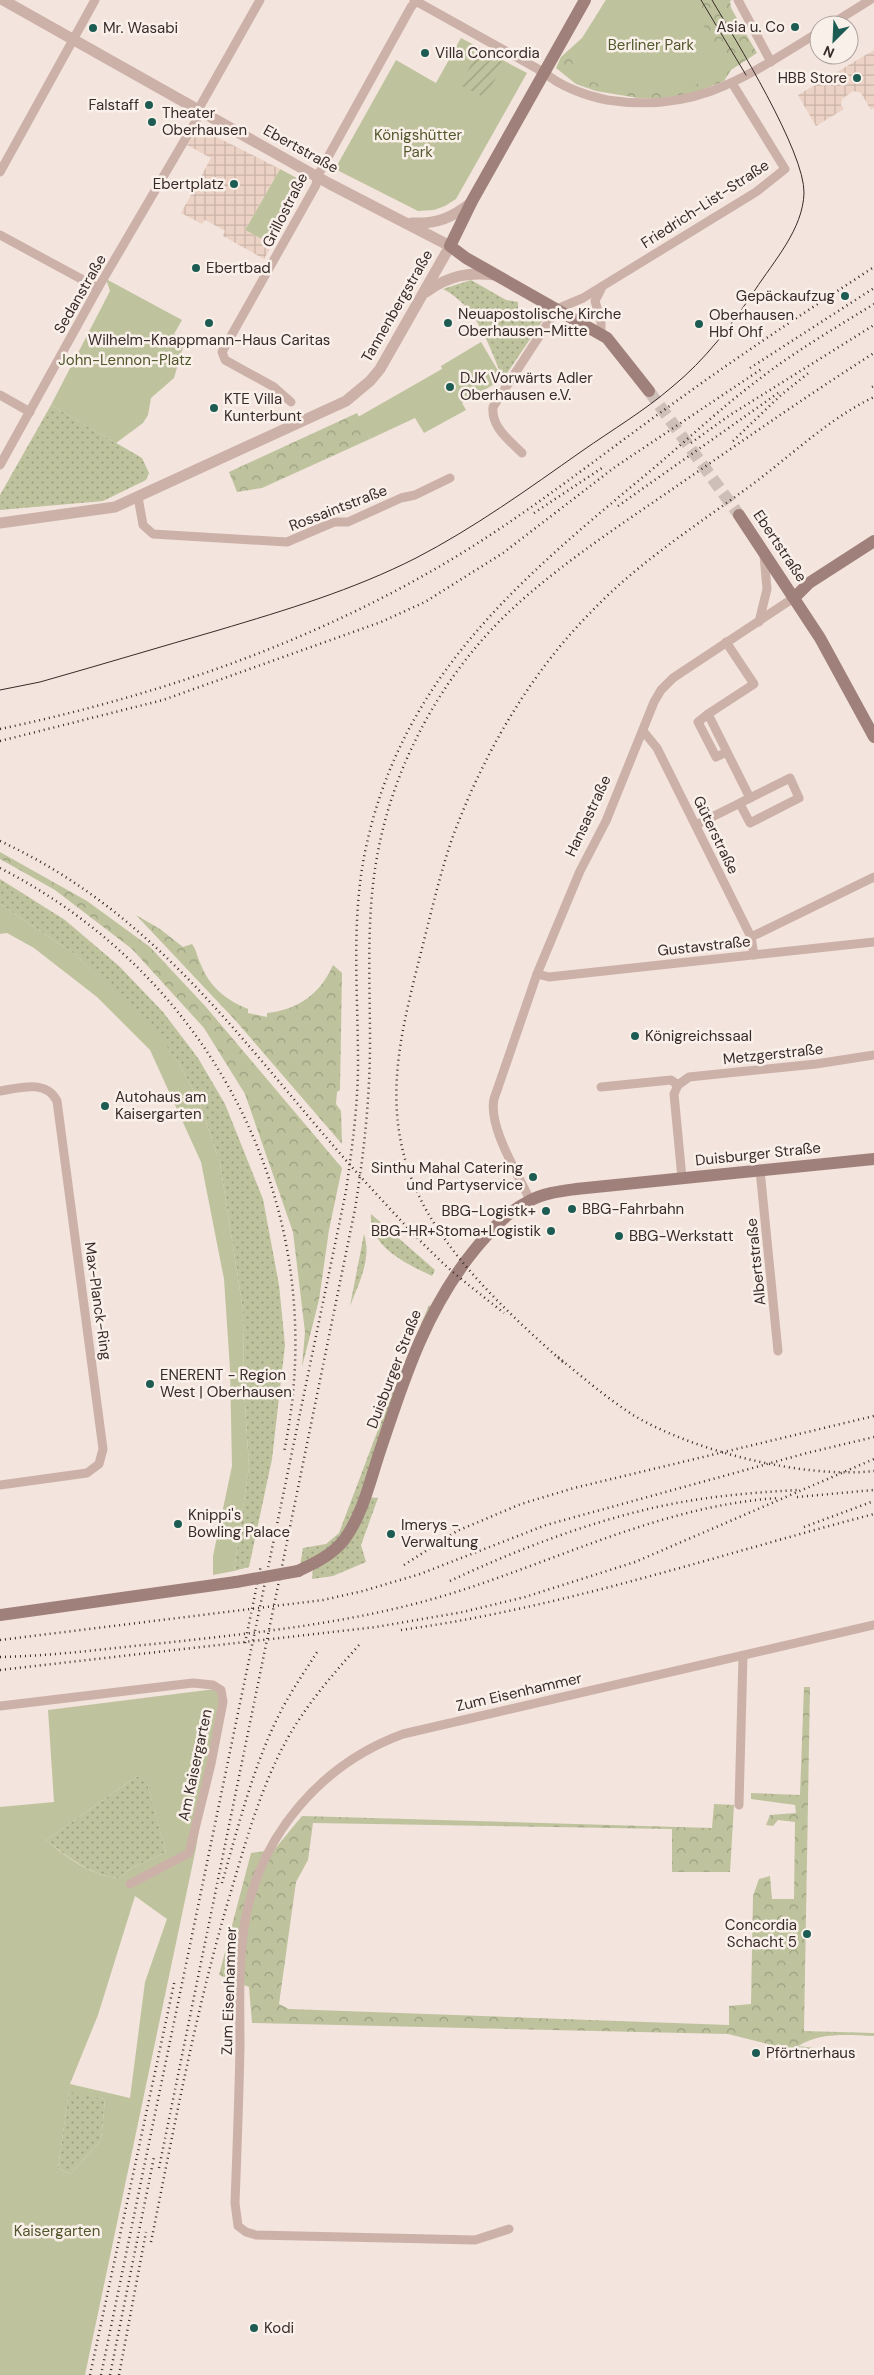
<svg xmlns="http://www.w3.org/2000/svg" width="874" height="2375" viewBox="0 0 874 2375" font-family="'DM Sans',sans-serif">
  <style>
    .grass { fill: url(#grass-dots) }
    .forest { fill: url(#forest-crowns) }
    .park { fill: #bec39d; fill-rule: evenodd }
    .garden { fill: url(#garden-furrows) }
    .plaza { fill: url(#plaza-grid) }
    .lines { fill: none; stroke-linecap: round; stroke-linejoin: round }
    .secondary-tunnel { stroke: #cebfb9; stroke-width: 12; stroke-dasharray: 12 6; stroke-linecap: butt }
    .minor { stroke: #ccb1a9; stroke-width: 9 }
    .tertiary { stroke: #ccb1a9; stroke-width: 11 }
    .secondary { stroke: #a0807a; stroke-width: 12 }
    .tram { stroke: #392b29; stroke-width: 1 }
    .rail { stroke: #392b29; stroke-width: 2.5; stroke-dasharray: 1 4; stroke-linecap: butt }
    .secondary-bridge { stroke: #a0807a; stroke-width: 12 }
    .poi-dot { fill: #1d5c53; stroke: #faf0ea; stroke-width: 2 }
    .labels { text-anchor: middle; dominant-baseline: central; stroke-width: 5; stroke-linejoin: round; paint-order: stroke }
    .poi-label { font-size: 15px; fill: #392b29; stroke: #faf0ea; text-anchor: start }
    .park-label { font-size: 15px; fill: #51582c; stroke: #faf0ea }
    .street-label { font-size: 15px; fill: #392b29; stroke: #faf0ea }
  </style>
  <defs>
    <pattern id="grass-dots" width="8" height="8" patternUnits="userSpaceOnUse" patternTransform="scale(1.25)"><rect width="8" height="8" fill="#bec39d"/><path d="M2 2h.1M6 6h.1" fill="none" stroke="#9b9f80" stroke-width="1.8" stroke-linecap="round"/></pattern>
    <pattern id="forest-crowns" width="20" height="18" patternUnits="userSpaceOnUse" patternTransform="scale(1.25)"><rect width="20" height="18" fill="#bec39d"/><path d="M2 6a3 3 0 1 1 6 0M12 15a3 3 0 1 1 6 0" fill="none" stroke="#9b9f80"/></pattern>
    <pattern id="garden-furrows" width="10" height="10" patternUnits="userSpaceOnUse" patternTransform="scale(1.25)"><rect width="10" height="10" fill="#bec39d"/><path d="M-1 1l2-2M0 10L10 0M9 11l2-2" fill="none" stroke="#9b9f80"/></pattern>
    <pattern id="plaza-grid" width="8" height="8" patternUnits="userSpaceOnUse" patternTransform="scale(1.25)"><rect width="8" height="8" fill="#ebd2c4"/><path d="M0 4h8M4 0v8" fill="none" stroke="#cab4a8"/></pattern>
  </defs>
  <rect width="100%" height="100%" fill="#f3e4dd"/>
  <g class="grass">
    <path d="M471,280L506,300L518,302V313H528L543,320L503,379C489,346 478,307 443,289Z"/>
    <polygon points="51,405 142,458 149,473 146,480 103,501 0,510 0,495"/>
    <polygon points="0,879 65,920 119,966 163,1012 198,1058 225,1104 263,1199 279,1285 285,1345 272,1459 249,1567 234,1571 238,1542 236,1536 239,1534 249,1467 244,1388 243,1310 220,1163 198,1099 178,1062 157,1034 76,955 0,904"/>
    <path d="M371,1214L435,1270L432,1276C407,1264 368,1246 371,1214Z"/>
    <path d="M364,1234C372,1258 359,1283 350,1306Z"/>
    <polygon points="429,1305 433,1307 367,1497 378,1498 361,1545 366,1562 333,1576 312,1579 313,1569 299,1573 303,1548 326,1544 339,1533 390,1398"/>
    <path d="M145,1775L166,1852L132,1868L118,1878C90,1875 68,1857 46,1840L136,1777Z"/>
    <polygon points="69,2091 105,2099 101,2141 70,2174 58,2168"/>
  </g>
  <g class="forest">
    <polygon points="606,0 732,0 730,1 731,8 757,53 731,70 724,81 682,98 638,98 596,91 576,84 556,68 561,57 582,38"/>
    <polygon points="357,413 370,439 262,488 237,492 229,472"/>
    <polygon points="0,852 87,901 150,947 206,1007 342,1168 329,1230 319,1300 302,1367 305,1332 293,1232 245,1094 204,1028 132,949 55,890 0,859"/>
    <path d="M136,915L160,929L183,947L192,944C197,951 197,957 201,965C210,987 226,1000 248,1009V1013L267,1017V1013C298,1010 321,993 333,965L342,973L340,1090L337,1092L336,1104L341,1111L342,1144L235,1020Z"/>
    <path d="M804,1687H810L804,2031L874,2033V2036C848,2035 821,2032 798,2046L832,2050L821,2056L768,2053V2044L728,2034L252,2023L249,1987L219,1975L251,1853L274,1850L302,1816L712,1828L714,1804L734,1805L730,1872H672V1829L313,1823L308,1860L296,1882L279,2004L289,2009L729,2025V2006L751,2004L753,1896L759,1879L770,1876L772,1899H794L795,1822L778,1820L773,1826L766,1825L770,1815L796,1813L795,1805L751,1799V1793L800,1795Z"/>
  </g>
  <g class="park">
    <path d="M606,0H688L731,70C680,98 632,94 578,78L571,58Z"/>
    <polygon points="461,38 527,73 456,199 445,206 434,210 418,211 335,169 396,60 436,83"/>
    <polygon points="280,169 306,183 272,245 245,230"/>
    <polygon points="106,279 182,320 174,334 185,340 174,378 151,398 148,415 143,423 116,443 51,405 110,291"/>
    <polygon points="481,342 503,379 462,403 466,410 424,433 415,418 370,439 358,417 442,369 441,366"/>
    <polygon points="0,904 76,955 158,1034 178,1062 198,1099 220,1163 243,1310 244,1388 249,1467 239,1535 236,1536 238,1542 234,1571 213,1575 213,1556 232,1466 230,1369 224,1279 201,1162 150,1050 97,997 34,948 7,933 0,934"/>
    <path d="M223,1688L196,1848L85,2375H0V1807L54,1802L48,1710ZM145,1776L166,1852L132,1868L118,1878C90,1875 68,1858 46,1840L136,1777ZM135,1896L167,1919L145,1982L130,2098L70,2084L98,2015ZM69,2092L105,2099L101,2141L70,2174L58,2168Z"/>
  </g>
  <polygon class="garden" points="479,50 504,63 492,85 483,97 460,85"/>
  <g class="plaza">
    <polygon points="874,50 874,108 871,110 861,93 853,91 842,99 841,105 844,109 816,126 798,95"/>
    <polygon points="197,127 280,169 245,230 272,245 264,259 223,236 225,231 220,228 205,220 202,224 181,213 211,158 187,145"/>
  </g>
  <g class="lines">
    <polyline class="secondary-tunnel" points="649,391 739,515"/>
    <g class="minor">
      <path d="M414,0L545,73C561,87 587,96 607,100C697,114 747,76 819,32"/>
      <polyline points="738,0 771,62"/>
      <polyline points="830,25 870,0"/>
      <polyline points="0,172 95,0"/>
      <polyline points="0,235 98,288"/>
      <polyline points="601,334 601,321 595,301 602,287"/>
      <polyline points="0,395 30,412"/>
      <polyline points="291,402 274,387 225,360 222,352 316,185 317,177 411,7 417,0"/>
      <path d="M522,453C509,440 491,427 493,407L557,309L583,298L756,192L785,169L732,83"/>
      <polyline points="0,465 98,288 197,119 198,110 260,0"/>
      <polyline points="138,497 143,525 153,534 287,542 334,522 348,522 401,498 415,495 450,478"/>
      <polyline points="759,622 767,589 764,555"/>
      <polyline points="708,714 754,684 726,642"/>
      <polyline points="643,731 657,748 751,937 754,955"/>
      <polyline points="727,752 708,714 698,722 716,757 727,752 750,798"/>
      <polyline points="696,825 790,778 799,798 750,823 740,804"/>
      <polyline points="751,937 874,877"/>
      <polyline points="537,974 549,977 874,942"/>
      <polyline points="601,1087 671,1080 678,1085"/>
      <path d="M0,1091C19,1088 46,1079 57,1101L103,1449L99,1464L87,1473L0,1485"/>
      <polyline points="760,1170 778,1351"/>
      <polyline points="682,1178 674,1094 678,1085 689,1077 816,1064 874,1055"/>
      <path d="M530,1200C518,1174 488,1127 494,1099L537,974L580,871L606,821L654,702L661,690L673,678L795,597"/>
      <polyline points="0,1706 193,1683 213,1685 221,1690 223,1702 211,1764 189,1853 130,1884"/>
      <polyline points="739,1805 743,1656"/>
      <path d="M509,2229L475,2240L256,2235L246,2232L238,2226L235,2203C237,2151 239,2099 240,2047C240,2006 238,1963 245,1922C260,1835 321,1764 403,1734L874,1625"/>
    </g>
    <g class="tertiary">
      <path d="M412,223C437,224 452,218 472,202"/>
      <path d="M426,292C450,275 468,272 496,275"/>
      <polyline points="0,523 115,507 346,401 370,381 380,369 450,246 330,184 3,0"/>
    </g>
    <g class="secondary">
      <polyline points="585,0 472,201 450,246 466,258 607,338 649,391"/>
      <polyline points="739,515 820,638 874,737"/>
      <polyline points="795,597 809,583 874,541"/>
      <path d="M298,1571C315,1563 332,1555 344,1540C364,1513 371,1476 382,1445C405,1375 428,1306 476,1248C491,1230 507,1212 529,1201C543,1193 561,1191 576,1189L874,1159"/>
      <polyline points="0,1615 236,1582"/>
    </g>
    <g class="tram">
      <polyline points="701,0 746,75"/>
      <path d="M0,690L40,682C100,665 160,647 219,630C286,610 353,590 416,558C474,528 528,489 582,451C612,430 644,411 672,387C705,360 731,326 755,290C774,261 803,229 804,193C805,152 735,39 712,0"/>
    </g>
    <g class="rail">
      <polyline points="750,368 874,288"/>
      <polyline points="872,387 874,386"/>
      <polyline points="733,441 781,395 811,371"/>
      <polyline points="691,443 730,415 874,325"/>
      <polyline points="618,506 781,391"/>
      <polyline points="534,513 605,466"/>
      <path d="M0,729C166,694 326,638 470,548C540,504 604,453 671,405C737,357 805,312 874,267"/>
      <polyline points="0,741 163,700 381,622 425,602 503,553 615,467 763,368"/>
      <path d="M0,841C166,918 251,1057 369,1186C394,1213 419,1241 445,1265C464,1282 484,1297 504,1313"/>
      <path d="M0,868C216,979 334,1213 284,1452"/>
      <path d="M558,1357C582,1377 607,1398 633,1415C693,1451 804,1479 874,1471"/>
      <path d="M563,1362C510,1315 447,1257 417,1192C381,1112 399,1040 419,960C430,918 439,876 453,836C484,753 530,673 593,610C638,563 694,527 746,489C789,458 826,420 874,397"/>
      <polyline points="797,1497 874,1490"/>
      <polyline points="804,1527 874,1501"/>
      <polyline points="404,1565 457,1531 521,1504 574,1488 874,1416"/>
      <path d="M450,1581C522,1547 609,1514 688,1501C724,1495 761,1492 798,1490"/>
      <path d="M401,1630C562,1608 717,1555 874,1514"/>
      <polyline points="0,1640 323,1600 363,1591 420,1574 546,1525 807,1453 874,1437"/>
      <polyline points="245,1643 261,1565"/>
      <path d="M0,1657C55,1656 110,1648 164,1643C263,1632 361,1622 456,1592C563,1558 666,1505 779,1498"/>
      <polyline points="0,1670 376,1627 463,1612 525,1597 635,1562 874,1459"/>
      <path d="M222,1883C239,1824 254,1762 283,1707C294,1687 307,1668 319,1649"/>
      <path d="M159,2168L355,1209C364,1153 370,1098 370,1041C370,980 366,918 377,857C393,765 442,675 510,611C559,565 616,528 671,490C738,444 805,397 874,353"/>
      <path d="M151,2242C175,2123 197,2004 232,1888C248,1834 264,1777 293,1729C312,1698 335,1672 359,1645"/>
      <polyline points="90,2375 175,1979"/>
      <path d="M101,2375L346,1191C352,1148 358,1106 358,1063C358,993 351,921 365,852C400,681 515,583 643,477C682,445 718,410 758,380C794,352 835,328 874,304"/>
      <polyline points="110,2375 154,2157"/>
      <polyline points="119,2375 146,2232"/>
    </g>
    <polyline class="secondary-bridge" points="236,1582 298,1571"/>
  </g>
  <g class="poi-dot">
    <circle cx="795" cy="27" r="5"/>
    <circle cx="93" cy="28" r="5"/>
    <circle cx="425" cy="53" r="5"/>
    <circle cx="857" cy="78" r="5"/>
    <circle cx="149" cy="105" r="5"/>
    <circle cx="152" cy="122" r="5"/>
    <circle cx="234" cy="184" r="5"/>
    <circle cx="196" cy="268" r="5"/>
    <circle cx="845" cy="296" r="5"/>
    <circle cx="209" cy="323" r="5"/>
    <circle cx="448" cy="323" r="5"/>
    <circle cx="699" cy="324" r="5"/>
    <circle cx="450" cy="387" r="5"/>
    <circle cx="214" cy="408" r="5"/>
    <circle cx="635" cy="1036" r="5"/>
    <circle cx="105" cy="1106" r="5"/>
    <circle cx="533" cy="1177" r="5"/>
    <circle cx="572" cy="1209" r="5"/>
    <circle cx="546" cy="1211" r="5"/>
    <circle cx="551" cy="1231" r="5"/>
    <circle cx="619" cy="1236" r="5"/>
    <circle cx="150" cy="1384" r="5"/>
    <circle cx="178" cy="1524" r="5"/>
    <circle cx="391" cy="1534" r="5"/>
    <circle cx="807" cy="1934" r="5"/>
    <circle cx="756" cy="2053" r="5"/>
    <circle cx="254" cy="2328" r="5"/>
  </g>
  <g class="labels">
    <g class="poi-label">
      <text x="785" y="27" text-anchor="end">Asia u. Co</text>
      <text x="103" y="28">Mr. Wasabi</text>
      <text x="435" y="53">Villa Concordia</text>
      <text x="847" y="78" text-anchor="end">HBB Store</text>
      <text x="139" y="105" text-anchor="end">Falstaff</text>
      <text x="162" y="113">Theater<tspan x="162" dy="17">Oberhausen</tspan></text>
      <text x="224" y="184" text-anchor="end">Ebertplatz</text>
      <text x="206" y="268">Ebertbad</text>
      <text x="835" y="296" text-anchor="end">Gepäckaufzug</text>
      <text x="458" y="314">Neuapostolische Kirche<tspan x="458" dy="17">Oberhausen-Mitte</tspan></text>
      <text x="709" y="315">Oberhausen<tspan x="709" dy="17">Hbf Ohf</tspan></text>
      <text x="209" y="340" text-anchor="middle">Wilhelm-Knappmann-Haus Caritas</text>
      <text x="460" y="378">DJK Vorwärts Adler<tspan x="460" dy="17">Oberhausen e.V.</tspan></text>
      <text x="224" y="399">KTE Villa<tspan x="224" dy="17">Kunterbunt</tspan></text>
      <text x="645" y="1036">Königreichssaal</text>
      <text x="115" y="1097">Autohaus am<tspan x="115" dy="17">Kaisergarten</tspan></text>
      <text x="523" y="1168" text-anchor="end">Sinthu Mahal Catering<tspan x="523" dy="17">und Partyservice</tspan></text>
      <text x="582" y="1209">BBG-Fahrbahn</text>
      <text x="536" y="1211" text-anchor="end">BBG-Logistk+</text>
      <text x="541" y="1231" text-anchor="end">BBG-HR+Stoma+Logistik</text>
      <text x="629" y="1236">BBG-Werkstatt</text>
      <text x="160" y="1375">ENERENT - Region<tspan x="160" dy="17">West | Oberhausen</tspan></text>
      <text x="188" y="1515">Knippi's<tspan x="188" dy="17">Bowling Palace</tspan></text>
      <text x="401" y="1525">Imerys -<tspan x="401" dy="17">Verwaltung</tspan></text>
      <text x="797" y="1925" text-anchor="end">Concordia<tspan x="797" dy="17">Schacht 5</tspan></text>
      <text x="766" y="2053">Pförtnerhaus</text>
      <text x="264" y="2328">Kodi</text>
    </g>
    <g class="park-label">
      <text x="651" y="45">Berliner Park</text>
      <text x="418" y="135">Königshütter<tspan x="418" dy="17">Park</tspan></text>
      <text x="125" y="360">John-Lennon-Platz</text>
      <text x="57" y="2231">Kaisergarten</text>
    </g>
    <g class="street-label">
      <text transform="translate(301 149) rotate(29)">Ebertstraße</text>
      <text transform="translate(705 204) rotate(-33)">Friedrich-List-Straße</text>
      <text transform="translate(285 210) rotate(-63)">Grillostraße</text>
      <text transform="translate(80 294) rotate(-60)">Sedanstraße</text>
      <text transform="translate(397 306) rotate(-60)">Tannenbergstraße</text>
      <text transform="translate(338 508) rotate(-21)">Rossaintstraße</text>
      <text transform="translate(780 546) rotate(56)">Ebertstraße</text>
      <text transform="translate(588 816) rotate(-65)">Hansastraße</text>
      <text transform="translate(716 835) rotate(64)">Güterstraße</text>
      <text transform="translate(704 946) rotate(-6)">Gustavstraße</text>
      <text transform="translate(773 1054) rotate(-6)">Metzgerstraße</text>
      <text transform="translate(758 1154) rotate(-6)">Duisburger Straße</text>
      <text transform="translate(756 1262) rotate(-96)">Albertstraße</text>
      <text transform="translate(98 1301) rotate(82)">Max-Planck-Ring</text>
      <text transform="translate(394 1369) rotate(-69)">Duisburger Straße</text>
      <text transform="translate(519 1692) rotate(-13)">Zum Eisenhammer</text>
      <text transform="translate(195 1765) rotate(-78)">Am Kaisergarten</text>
      <text transform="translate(229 1991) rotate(-88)">Zum Eisenhammer</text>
    </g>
  </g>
  <g transform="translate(834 40) rotate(204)"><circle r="24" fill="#faf0ea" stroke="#ada19d"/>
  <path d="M0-4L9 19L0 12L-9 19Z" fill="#1d5c53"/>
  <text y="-8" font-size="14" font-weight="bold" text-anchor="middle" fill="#392b29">N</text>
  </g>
</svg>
